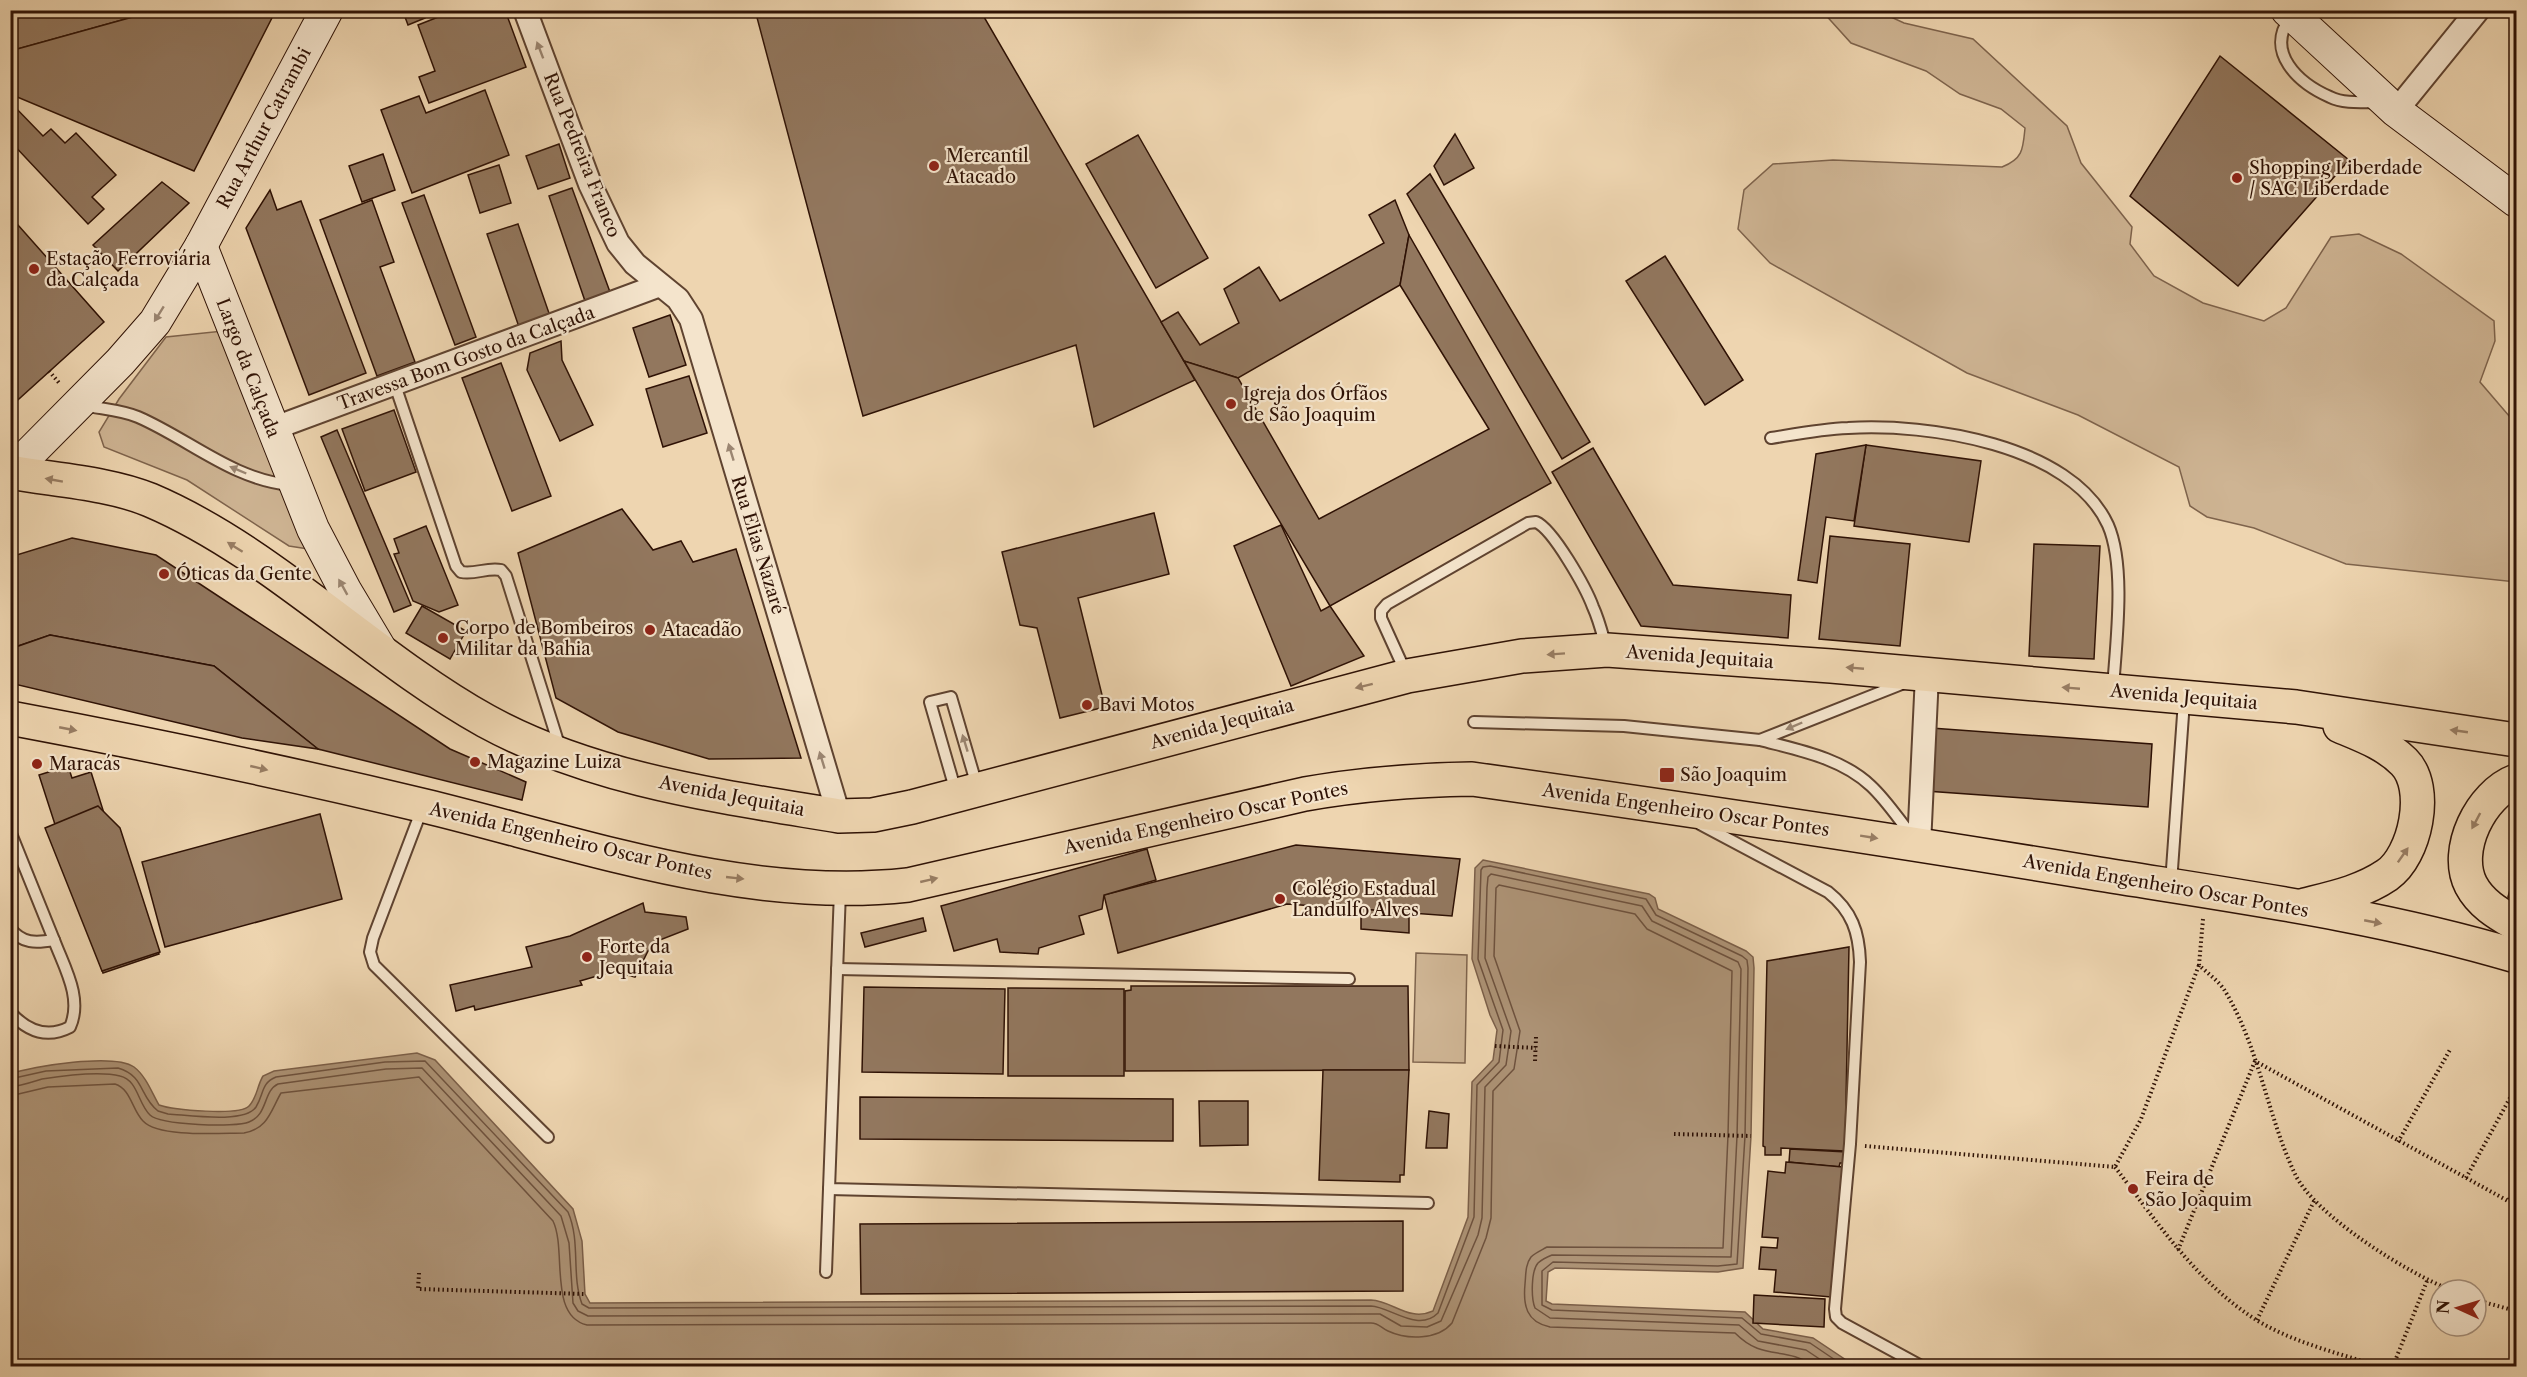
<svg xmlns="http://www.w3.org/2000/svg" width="2527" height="1377" viewBox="0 0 2527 1377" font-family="'Libre Caslon Text',serif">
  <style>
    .green { fill: #ceb493; stroke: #7e634c; stroke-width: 1.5 }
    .water { fill: #ad9376; stroke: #7b5f49; stroke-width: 1.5 }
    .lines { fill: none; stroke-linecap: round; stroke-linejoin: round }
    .shore { stroke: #6e523e; stroke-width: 1.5 }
    .building { fill: #92775e; stroke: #2f1205; stroke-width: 1.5 }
    .service-casing { stroke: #5f4330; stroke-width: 14 }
    .minor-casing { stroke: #5f4330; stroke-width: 26 }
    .secondary-casing { stroke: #2f1205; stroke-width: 34 }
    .primary-casing { stroke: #2f1205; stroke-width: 36 }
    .path { stroke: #2f1205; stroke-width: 4; stroke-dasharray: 1.5 3; stroke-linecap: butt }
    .service { stroke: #f4e4cc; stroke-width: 10 }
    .minor { stroke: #f4e4cc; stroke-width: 22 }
    .secondary { stroke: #f4e4cc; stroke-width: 32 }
    .primary { stroke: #eed5b0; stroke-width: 33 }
    .oneway { fill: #9b8672 }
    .oneway2 { fill: #987d63 }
    .poi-dot { fill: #8f2418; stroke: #f4e4cc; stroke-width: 2 }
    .labels { text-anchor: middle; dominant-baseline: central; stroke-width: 4.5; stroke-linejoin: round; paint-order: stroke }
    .street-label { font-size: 18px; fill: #2f1205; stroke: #f4e4cc }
    .poi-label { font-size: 18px; fill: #2f1205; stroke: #f4e4cc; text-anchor: start }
  </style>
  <rect width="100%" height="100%" fill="#eed5b0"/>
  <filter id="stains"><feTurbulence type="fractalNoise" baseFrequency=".00333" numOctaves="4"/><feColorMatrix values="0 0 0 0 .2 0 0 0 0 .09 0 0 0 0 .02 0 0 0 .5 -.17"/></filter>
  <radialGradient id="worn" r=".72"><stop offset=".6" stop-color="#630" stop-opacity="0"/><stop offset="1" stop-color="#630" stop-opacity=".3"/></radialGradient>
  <g class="green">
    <path d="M1822,11H1878L1904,23L1973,39L2067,126L2081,163L2132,227L2130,244L2154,276L2203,303L2264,321L2286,308L2331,237L2359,234L2401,254L2494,321L2495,341L2480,382L2516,424V582L2346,564L2254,528L2207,517L2190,506L2179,467L2078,415L1967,373L1770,263L1738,229L1744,190L1773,164L1833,160L2002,167C2023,159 2023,149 2025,128L2001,109L1960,94L1926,71L1851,43Z"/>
    <polygon points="223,331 315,550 289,546 187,480 104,447 99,432 119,399 166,337"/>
    <polygon points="1416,953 1467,955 1465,1063 1413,1062"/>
  </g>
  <path class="water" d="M1483,860L1649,894L1655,898L1658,909L1746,951L1753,957L1754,968L1751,1136L1743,1268L1718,1272L1555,1268L1548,1272L1546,1301L1552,1304L1745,1312L1763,1329L1813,1338L1855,1366H11L10,1074C33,1066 114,1053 134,1067C146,1076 152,1093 159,1105C173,1110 240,1116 249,1106C257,1098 257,1086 263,1076L274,1071L417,1053L435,1060L573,1209L582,1241L585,1294L590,1303L1371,1300C1393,1301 1409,1322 1433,1311L1468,1217L1472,1082L1493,1060L1497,1030L1490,1015L1472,959L1475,868Z"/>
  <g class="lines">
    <g class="shore">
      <path d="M10,1079L46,1071L118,1068C145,1076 139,1096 158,1111L168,1114C188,1115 245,1124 256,1107C264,1094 261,1083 276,1077L385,1062L425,1061L568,1212C581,1242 571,1275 582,1304L589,1308L1371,1306C1391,1307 1418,1333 1438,1313L1474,1217L1477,1085L1499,1062L1503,1030L1478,959L1481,870L1483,867L1490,866L1646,899L1656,915L1742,956L1747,960L1748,968L1745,1136L1737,1264L1718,1266L1553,1262L1542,1271V1305L1552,1310L1742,1318L1761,1334L1810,1343L1844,1366"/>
      <path d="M10,1087C21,1086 32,1082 42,1079C61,1076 101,1071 120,1076C138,1080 138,1104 150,1115C160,1125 236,1128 249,1122C268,1115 263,1091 278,1084L386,1069L422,1068L561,1216L569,1243L573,1303L578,1311L588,1316L1371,1314H1380L1401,1326L1427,1327L1441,1321L1478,1235L1482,1218L1485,1087L1506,1065L1511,1031L1485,958L1487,888L1488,877L1491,874L1642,906L1652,921L1738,962L1741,969L1737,1136L1731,1257L1552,1255C1547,1257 1542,1259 1538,1263C1531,1271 1531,1298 1535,1308L1550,1318L1739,1325L1758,1341L1806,1350L1830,1366"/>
      <path d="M10,1096L48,1087L115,1084C131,1089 132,1110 143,1121C159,1138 221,1133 244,1133C268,1129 271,1110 281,1093L419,1077L553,1221C567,1250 548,1316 587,1325L1371,1323C1379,1323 1381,1328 1388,1331C1407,1340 1438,1340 1452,1323L1486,1238L1491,1218L1493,1091L1514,1069L1520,1031L1494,956L1496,888L1499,885L1635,914L1647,929L1732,971L1728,1135L1723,1248L1547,1247C1542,1250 1536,1252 1531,1257C1525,1265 1526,1275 1525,1284C1523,1305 1526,1322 1550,1327L1735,1333C1764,1362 1783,1345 1815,1366"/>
    </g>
  </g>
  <g class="building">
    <polygon points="10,10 158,10 10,51"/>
    <polygon points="158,10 276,10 194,171 10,94 10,51"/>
    <polygon points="408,10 422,10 425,18 408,25 405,17 410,15"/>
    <polygon points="456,10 505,10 526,67 429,103 419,77 435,71 418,25"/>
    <polygon points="755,10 980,10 1195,380 1094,427 1076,345 863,416"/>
    <polygon points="2220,56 2349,160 2238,286 2130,196"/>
    <polygon points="485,90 509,155 412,193 381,110 419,96 426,113"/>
    <polygon points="11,103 43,136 51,129 65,143 76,133 116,175 92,197 104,209 88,224 10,141"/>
    <polygon points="1455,134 1474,168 1444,185 1434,166"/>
    <polygon points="1138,135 1208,258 1156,288 1086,164"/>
    <polygon points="559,144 570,178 538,189 526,156"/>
    <polygon points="383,154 395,190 362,202 349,166"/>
    <polygon points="499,165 511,203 480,213 468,175"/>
    <polygon points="1430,174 1590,442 1562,459 1407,194"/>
    <polygon points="162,182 189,203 118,271 93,245"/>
    <polygon points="572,188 610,292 585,301 549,196"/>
    <polygon points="270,190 277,210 301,201 366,373 309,395 246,228"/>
    <polygon points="424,195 476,337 455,345 402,203"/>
    <polygon points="372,200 394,262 380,267 415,362 377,376 320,220"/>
    <polygon points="1395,200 1409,235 1400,285 1238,378 1184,361 1161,322 1178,312 1200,345 1239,323 1224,289 1259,267 1280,301 1384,243 1369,215"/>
    <polygon points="10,216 104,322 10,407"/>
    <polygon points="518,224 550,316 519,327 487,234"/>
    <polygon points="1409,235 1551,483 1330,606 1184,361 1238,378 1319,519 1489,429 1400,285"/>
    <polygon points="1665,256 1743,380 1705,405 1626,281"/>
    <polygon points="670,315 686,365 649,377 633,328"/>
    <polygon points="561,341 562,360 593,425 560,441 527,370 530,353"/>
    <polygon points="501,363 551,496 512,511 462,378"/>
    <polygon points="689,376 707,433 663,447 646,389"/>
    <polygon points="394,410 416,472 365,491 342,429"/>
    <polygon points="337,430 411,605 394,612 321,437"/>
    <polygon points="1866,445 1981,461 1969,542 1854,526"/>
    <polygon points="1866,445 1854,521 1826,517 1817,583 1798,580 1816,454"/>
    <polygon points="1593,448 1673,585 1791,595 1788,638 1641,626 1552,472"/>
    <polygon points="622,509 653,550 681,541 693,562 736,549 801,758 709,759 618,732 556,698 518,553"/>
    <polygon points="1154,513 1169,574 1078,598 1105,707 1060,718 1037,628 1020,625 1002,552"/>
    <polygon points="1281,525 1321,611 1330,606 1364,656 1291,686 1234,546"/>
    <polygon points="426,526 458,605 439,612 413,601 394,554 399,553 394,539"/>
    <polygon points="1830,536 1910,544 1900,646 1819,639"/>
    <polygon points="72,538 156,555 450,749 526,782 522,800 318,749 214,666 50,635 15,647 10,632 10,557"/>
    <polygon points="2034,544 2100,546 2094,659 2029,656"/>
    <polygon points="422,606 466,631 450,659 406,633"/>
    <polygon points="50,635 214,666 318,749 242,738 10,683 10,649"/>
    <polygon points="1931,728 2152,744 2148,807 1926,791"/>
    <polygon points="68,766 72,778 91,772 108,826 91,832 94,840 119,831 159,954 103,973 39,775"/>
    <polygon points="98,806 120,828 160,952 102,971 45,828"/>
    <polygon points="320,814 342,899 165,947 142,862"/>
    <polygon points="1296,845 1460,859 1452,916 1287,904 1118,953 1104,895"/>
    <polygon points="1147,849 1156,880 1104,895 1102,909 1079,916 1084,934 1039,948 1038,954 1000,952 997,939 954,951 941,906"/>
    <polygon points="2516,868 2516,900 2508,897"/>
    <polygon points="643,903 645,912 686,917 688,929 652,943 635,977 614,971 580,981 582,985 475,1010 474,1006 456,1011 450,985 532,967 526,947 570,936"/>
    <polygon points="1361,909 1409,913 1409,933 1361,929"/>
    <polygon points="923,918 926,931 865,947 861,933"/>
    <polygon points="1849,947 1845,1151 1781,1148 1781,1155 1765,1155 1765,1147 1763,1146 1767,961"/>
    <polygon points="1131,986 1408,986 1409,1070 1125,1071 1125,991 1131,990"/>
    <polygon points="864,987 1005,989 1003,1074 862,1072"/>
    <polygon points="1008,988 1124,989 1124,1076 1008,1076"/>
    <polygon points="1323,1070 1409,1070 1404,1175 1400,1175 1400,1182 1319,1180"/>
    <polygon points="860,1097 1173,1099 1173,1141 860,1139"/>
    <polygon points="1199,1101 1248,1101 1248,1145 1200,1146"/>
    <polygon points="1429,1111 1449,1114 1447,1148 1426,1148"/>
    <polygon points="1790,1149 1847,1152 1847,1163 1840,1163 1839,1167 1789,1162"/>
    <polygon points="1786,1162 1843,1167 1831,1297 1774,1292 1776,1270 1759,1269 1761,1247 1777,1248 1778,1238 1762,1237 1768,1171 1785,1173"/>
    <polygon points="1403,1221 1403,1291 861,1294 860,1224"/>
    <polygon points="1754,1295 1825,1299 1824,1327 1753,1323"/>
  </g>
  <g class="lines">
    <g class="service-casing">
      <g id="service">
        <path d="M2290,18C2265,52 2298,83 2330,97C2344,104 2362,102 2377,102"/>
        <path d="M395,385L456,566L461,572C475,575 487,567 501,570L506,576L560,748"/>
        <path d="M83,405C101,409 122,410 138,417C189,439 233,480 291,485"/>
        <path d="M1771,438C1796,434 1822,429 1848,428C1927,423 2071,444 2108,525C2126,566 2116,643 2113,688"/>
        <path d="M1406,673L1381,618V611L1387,604L1528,523L1536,522C1553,529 1586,588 1593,607C1599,620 1602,633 1606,647"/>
        <path d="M1904,683L1760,740C1798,750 1842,758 1871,786C1887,801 1899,820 1913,837"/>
        <polyline points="1474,722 1624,726 1760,740"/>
        <polyline points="956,792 930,702 951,697 977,786"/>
        <polyline points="422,809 373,938 370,952 374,965 548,1137"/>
        <path d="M1700,824L1828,892C1852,911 1859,932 1860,962L1850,1144L1835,1309L1836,1317L1842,1323L1921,1366"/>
        <path d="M10,831L54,940C36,943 22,944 10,928"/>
        <polyline points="2171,883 2184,701"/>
        <polyline points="840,891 829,1189 1428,1203"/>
        <polyline points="837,969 1349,979"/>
        <path d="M10,1012C27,1031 47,1039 70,1027C83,998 64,967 54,940"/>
        <polyline points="826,1272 829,1189"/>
      </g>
    </g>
    <g class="minor-casing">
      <g id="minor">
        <polyline points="525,10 590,184 618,243 635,264 678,299 691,319 839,816"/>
        <polyline points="2396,111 2478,10"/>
        <polyline points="272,429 660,285"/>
        <polyline points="1919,845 1927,675"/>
      </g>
    </g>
    <g class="secondary-casing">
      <g id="secondary">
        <polyline points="2287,10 2396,111 2516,201"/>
        <polyline points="201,246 313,529 345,590 382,652"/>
        <polyline points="11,472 120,362 155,322 201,246 327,10"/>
      </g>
    </g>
    <g class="primary-casing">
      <g id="primary">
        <path d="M10,472C54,480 109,483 150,500C270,551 371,657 486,721C594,780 719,796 839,816L873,815L912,807L1407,676L1522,656L1607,650L1831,666L2296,707L2516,740"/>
        <path d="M10,718C149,744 288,773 425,806C581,844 744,903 908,885L1305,794C1361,784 1415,780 1472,779C1679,808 1887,839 2093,873C2235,896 2379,915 2516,956"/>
        <path d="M2516,781C2481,794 2453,850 2471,885C2481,904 2499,914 2516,924"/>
        <path d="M2305,905C2333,898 2362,892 2387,875C2415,856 2430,788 2404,762C2386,744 2364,736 2340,726"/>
      </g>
    </g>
    <g class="path">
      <polyline points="49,371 60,384"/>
      <path d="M2203,919L2199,965C2207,973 2219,981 2225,991C2259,1047 2267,1115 2295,1174C2314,1215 2409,1274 2451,1290"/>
      <polyline points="1495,1046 1536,1048"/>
      <polyline points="1535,1061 1536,1037"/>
      <polyline points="1674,1134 1751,1136"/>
      <polyline points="2398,1142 2451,1048"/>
      <polyline points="1865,1146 2115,1167 2141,1119 2199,965"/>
      <path d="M2115,1167C2157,1222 2198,1284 2258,1321C2295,1343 2338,1353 2378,1366"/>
      <polyline points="2466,1178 2516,1087"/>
      <polyline points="2178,1250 2255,1061 2508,1201 2516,1187"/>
      <polyline points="419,1273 418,1289 585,1294"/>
      <polyline points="2476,1300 2516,1311"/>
      <polyline points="2257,1320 2315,1199"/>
      <polyline points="2393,1366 2427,1281"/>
    </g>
    <use href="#service" class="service"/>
    <use href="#minor" class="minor"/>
    <use href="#secondary" class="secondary"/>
    <use href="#primary" class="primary"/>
  </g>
  <defs><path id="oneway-solid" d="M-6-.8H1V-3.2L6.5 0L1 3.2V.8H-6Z" transform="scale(1.5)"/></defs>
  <g class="oneway">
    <use href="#oneway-solid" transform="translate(540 50) rotate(-111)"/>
    <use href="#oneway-solid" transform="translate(159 314) rotate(122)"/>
    <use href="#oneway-solid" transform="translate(731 452) rotate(-107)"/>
    <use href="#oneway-solid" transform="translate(238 470) rotate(-157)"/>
    <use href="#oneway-solid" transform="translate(343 587) rotate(-119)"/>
    <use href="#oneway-solid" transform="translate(1794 726) rotate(157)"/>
    <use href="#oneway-solid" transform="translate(965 743) rotate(-107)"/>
    <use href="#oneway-solid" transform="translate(822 760) rotate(-107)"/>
  </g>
  <g class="oneway2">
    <use href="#oneway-solid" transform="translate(54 480) rotate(-170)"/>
    <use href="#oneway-solid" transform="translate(235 547) rotate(-148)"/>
    <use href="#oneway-solid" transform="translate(1556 654) rotate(176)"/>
    <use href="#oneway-solid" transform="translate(1855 668) rotate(-175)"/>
    <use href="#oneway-solid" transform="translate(1364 686) rotate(166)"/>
    <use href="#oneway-solid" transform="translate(2071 688) rotate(-175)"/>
    <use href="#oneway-solid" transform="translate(68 729) rotate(11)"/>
    <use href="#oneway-solid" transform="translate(2459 731) rotate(-172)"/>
    <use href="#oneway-solid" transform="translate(259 768) rotate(13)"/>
    <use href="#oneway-solid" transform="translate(2476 821) rotate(118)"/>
    <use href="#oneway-solid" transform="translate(1869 837) rotate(9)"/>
    <use href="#oneway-solid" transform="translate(2403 855) rotate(-55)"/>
    <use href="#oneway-solid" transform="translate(735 878) rotate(6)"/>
    <use href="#oneway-solid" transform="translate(929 880) rotate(-13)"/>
    <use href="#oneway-solid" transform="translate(2373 922) rotate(11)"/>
  </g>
  <g class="poi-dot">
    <circle cx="934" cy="166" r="6"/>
    <circle cx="2237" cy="178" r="6"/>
    <circle cx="34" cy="269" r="6"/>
    <circle cx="1231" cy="404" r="6"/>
    <circle cx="164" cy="574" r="6"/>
    <circle cx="650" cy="630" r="6"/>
    <circle cx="443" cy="638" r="6"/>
    <circle cx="1087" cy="705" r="6"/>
    <circle cx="475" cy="762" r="6"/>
    <circle cx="37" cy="764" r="6"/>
    <rect x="1659" y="767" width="16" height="16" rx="3"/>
    <circle cx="1280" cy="899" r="6"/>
    <circle cx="587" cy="957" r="6"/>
    <circle cx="2133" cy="1189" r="6"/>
  </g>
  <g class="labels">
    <g class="street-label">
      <text transform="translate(264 128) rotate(-62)">Rua Arthur Catrambi</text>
      <text transform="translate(582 155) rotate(68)">Rua Pedreira Franco</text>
      <text transform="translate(466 358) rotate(-20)">Travessa Bom Gosto da Calçada</text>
      <text transform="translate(248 368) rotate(69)">Largo da Calçada</text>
      <text transform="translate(758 545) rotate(73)">Rua Elias Nazaré</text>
      <text transform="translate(1700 657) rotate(4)">Avenida Jequitaia</text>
      <text transform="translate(2184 697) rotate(5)">Avenida Jequitaia</text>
      <text transform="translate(1222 724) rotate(-15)">Avenida Jequitaia</text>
      <text transform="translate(732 796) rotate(11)">Avenida Jequitaia</text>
      <text transform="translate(1686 810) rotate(8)">Avenida Engenheiro Oscar Pontes</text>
      <text transform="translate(1206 818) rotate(-12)">Avenida Engenheiro Oscar Pontes</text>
      <text transform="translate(571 841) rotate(13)">Avenida Engenheiro Oscar Pontes</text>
      <text transform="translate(2166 886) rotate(10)">Avenida Engenheiro Oscar Pontes</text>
    </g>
    <g class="poi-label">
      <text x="946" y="156">Mercantil<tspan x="946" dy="21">Atacado</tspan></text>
      <text x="2249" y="168">Shopping Liberdade<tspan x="2249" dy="21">/ SAC Liberdade</tspan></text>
      <text x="46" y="259">Estação Ferroviária<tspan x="46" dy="21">da Calçada</tspan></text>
      <text x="1243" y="394">Igreja dos Órfãos<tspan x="1243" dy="21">de São Joaquim</tspan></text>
      <text x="176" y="574">Óticas da Gente</text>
      <text x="455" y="628">Corpo de Bombeiros<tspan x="455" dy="21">Militar da Bahia</tspan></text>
      <text x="662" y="630">Atacadão</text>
      <text x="1099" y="705">Bavi Motos</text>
      <text x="487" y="762">Magazine Luiza</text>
      <text x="49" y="764">Maracás</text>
      <text x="1680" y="775">São Joaquim</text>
      <text x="1292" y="889">Colégio Estadual<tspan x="1292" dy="21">Landulfo Alves</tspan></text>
      <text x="599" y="947">Forte da<tspan x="599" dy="21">Jequitaia</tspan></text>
      <text x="2145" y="1179">Feira de<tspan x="2145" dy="21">São Joaquim</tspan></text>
    </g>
  </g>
  <rect width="2527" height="1377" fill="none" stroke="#eed5b0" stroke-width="36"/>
  <rect x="12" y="12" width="2503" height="1353" fill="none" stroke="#2f1205" stroke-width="3"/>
  <rect x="18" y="18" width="2491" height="1341" fill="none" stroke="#2f1205" stroke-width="1.5"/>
  <g transform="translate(2458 1308) rotate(274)"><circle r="28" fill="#f4e4cc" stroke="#a5907c" stroke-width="1.5"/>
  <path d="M0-4.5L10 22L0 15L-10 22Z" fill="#8f2418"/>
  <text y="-9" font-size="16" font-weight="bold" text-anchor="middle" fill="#2f1205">N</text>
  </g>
  <rect width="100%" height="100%" filter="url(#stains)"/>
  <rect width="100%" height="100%" fill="url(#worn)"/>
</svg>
